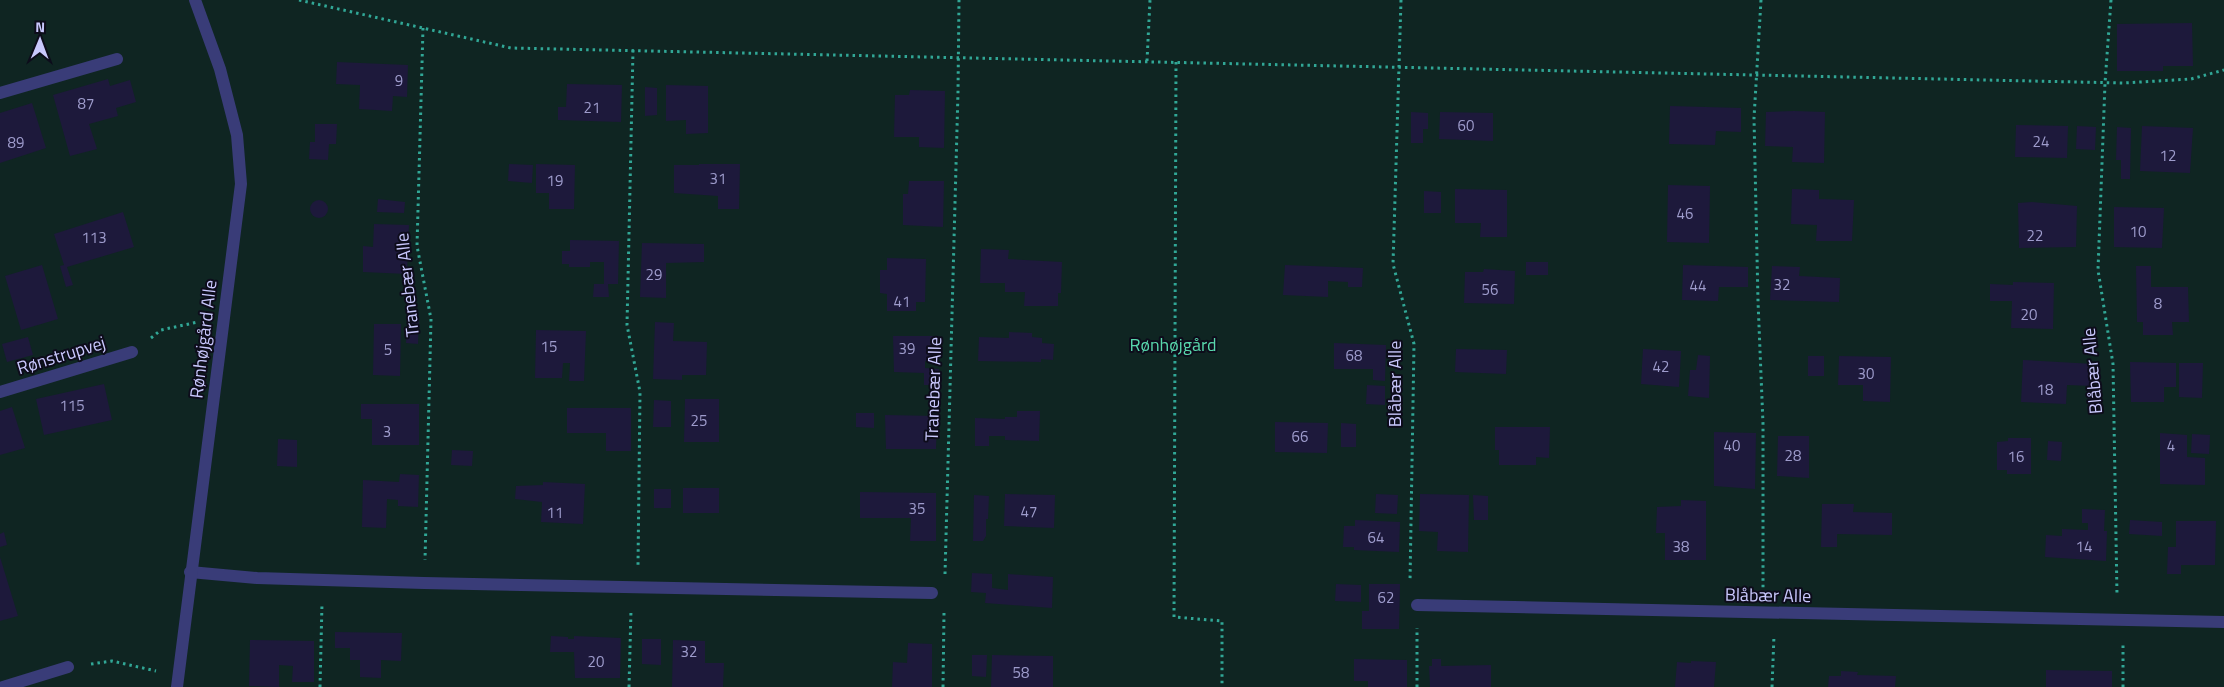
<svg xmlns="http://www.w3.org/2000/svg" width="2224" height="687" viewBox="0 0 2224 687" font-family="'Titillium Web',sans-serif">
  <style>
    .green { fill: #0f2522 }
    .building { fill: #1d193b }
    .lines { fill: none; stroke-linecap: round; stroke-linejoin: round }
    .path { stroke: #31a796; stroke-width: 3; stroke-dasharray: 2.5 4; stroke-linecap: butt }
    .service { stroke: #393c78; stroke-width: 12 }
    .minor { stroke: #393c78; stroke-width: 12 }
    .labels { text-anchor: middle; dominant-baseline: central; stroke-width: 4; stroke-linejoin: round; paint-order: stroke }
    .number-label { font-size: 15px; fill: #9e9ccc }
    .street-label { font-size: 18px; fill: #c9c8fd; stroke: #0d0c1b }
    .park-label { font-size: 18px; fill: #59d8ad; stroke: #0d0c1b }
  </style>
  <rect width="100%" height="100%" fill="#0d0c1b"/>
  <rect class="green" x="0" y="0" width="2224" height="687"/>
  <g class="building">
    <polygon points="2192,23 2193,66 2163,66 2163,71 2117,71 2117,24"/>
    <polygon points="337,62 408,65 407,97 393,96 392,111 359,109 360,85 336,84"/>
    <polygon points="108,79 110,86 130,80 136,102 116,108 118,116 89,124 97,149 70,156 53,95"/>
    <polygon points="567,84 622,85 621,122 558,120 558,107 566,107"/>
    <polygon points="666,85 708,86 708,133 686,134 686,120 666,121"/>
    <polygon points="645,87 657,88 657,115 645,116"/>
    <polygon points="910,90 945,91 944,148 919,147 919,137 894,137 895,95 909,95"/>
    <polygon points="32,103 46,148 0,163 0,113"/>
    <polygon points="1670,106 1741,108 1741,132 1716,131 1715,145 1669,144"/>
    <polygon points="1794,111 1825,112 1824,163 1792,162 1793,147 1765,146 1766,112"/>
    <polygon points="1411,112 1428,113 1428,129 1423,129 1423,143 1411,143"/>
    <polygon points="1440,112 1493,113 1493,141 1439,139"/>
    <polygon points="315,124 337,124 336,144 329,144 328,160 309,159 310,142 315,142"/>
    <polygon points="2016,125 2068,126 2067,158 2015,157"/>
    <polygon points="2077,126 2096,127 2095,150 2076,149"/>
    <polygon points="2142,126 2193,128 2190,173 2140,171"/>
    <polygon points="2117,127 2131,128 2130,179 2121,179 2121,160 2116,160"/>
    <polygon points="509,164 533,165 532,183 508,181"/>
    <polygon points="536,164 575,165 574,209 549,209 549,193 536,193"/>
    <polygon points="699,164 740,164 739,209 718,209 718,196 674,193 674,165 699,165"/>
    <polygon points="909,181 944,181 943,227 903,225 903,194 908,194"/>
    <polygon points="1668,185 1710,186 1709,243 1667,242"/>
    <polygon points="1455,189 1507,190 1507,237 1480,237 1481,223 1455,223"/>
    <polygon points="1792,189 1819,190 1819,199 1854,200 1852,241 1816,241 1817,225 1791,224"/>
    <polygon points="1424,191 1441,192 1441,213 1424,213"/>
    <polygon points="378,199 405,202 404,213 377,212"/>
    <circle cx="319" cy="209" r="9"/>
    <polygon points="2032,202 2077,206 2076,247 2019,248 2018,203"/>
    <polygon points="2114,207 2164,208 2162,248 2114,247"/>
    <polygon points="123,212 134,247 67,267 73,285 66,287 60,266 64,265 54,234"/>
    <polygon points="374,224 409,225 407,274 363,272 363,246 373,247"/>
    <polygon points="570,240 619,241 618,284 608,284 609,297 593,297 594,284 604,284 604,262 590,262 590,267 569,267 569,264 562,264 562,251 570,251"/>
    <polygon points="642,243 704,244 704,262 666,263 666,298 640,297"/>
    <polygon points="981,249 1009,250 1008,259 1062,262 1061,293 1058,293 1058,306 1024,306 1025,292 1005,292 1005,283 980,283"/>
    <polygon points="887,258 926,259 925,302 916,302 916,311 887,311 887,294 880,293 880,270 887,270"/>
    <rect x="1526" y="262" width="22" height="13"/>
    <polygon points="42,265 58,319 21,330 5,276"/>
    <polygon points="1285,265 1363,268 1362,287 1348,287 1348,282 1328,281 1328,297 1283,295"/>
    <polygon points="1683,265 1748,267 1748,287 1719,287 1718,301 1682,300"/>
    <polygon points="1772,266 1800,267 1799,276 1840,278 1839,302 1770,300"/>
    <polygon points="2136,266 2151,266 2151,287 2188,287 2189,322 2172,322 2173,335 2143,335 2143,322 2137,322"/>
    <polygon points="1484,269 1515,271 1514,304 1464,303 1465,272 1483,272"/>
    <polygon points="2013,282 2054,283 2053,329 2011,328 2012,301 1990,301 1990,284 2013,285"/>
    <polygon points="411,317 419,317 418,344 406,343 407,326 411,326"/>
    <polygon points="655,322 674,323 673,341 707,342 706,375 682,375 682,380 653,379"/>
    <polygon points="374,324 401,324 400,376 373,375"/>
    <polygon points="536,330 586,331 584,381 569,381 570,363 563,363 562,378 535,378"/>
    <polygon points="1009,332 1032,333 1032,337 1042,338 1042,343 1054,344 1053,360 1041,359 1041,362 978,361 979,337 1009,338"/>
    <polygon points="893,336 939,336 939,361 925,361 925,368 939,369 939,385 924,385 924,373 894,372"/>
    <polygon points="28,337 33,355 7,362 2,344"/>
    <polygon points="1334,343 1386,345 1385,381 1373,380 1373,369 1334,369"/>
    <polygon points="1456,349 1507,350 1506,374 1455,372"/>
    <polygon points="1643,349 1681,351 1679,387 1641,384"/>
    <polygon points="1698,355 1710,356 1709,398 1688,396 1690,370 1696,370"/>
    <rect x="1808" y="356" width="16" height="20"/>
    <polygon points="1839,356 1891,357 1890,402 1863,401 1863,385 1838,385"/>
    <polygon points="2023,360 2094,364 2093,386 2067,385 2066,404 2021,402"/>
    <polygon points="2130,362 2176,363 2176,387 2164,387 2164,402 2131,402"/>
    <polygon points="2179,363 2203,363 2202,398 2179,397"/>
    <polygon points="104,384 112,420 44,435 36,399"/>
    <polygon points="1367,385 1385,386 1385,405 1366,404"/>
    <polygon points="685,399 719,399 719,442 684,442"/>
    <polygon points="654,400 671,401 671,427 653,427"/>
    <polygon points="361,404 419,404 419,445 372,445 372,419 361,419"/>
    <polygon points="12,407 25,448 0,455 0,411"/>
    <polygon points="567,408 631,408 631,451 606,451 606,433 567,433"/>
    <polygon points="1017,411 1040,411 1039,441 1005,440 1005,436 989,436 989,446 975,446 975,418 1005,419 1005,417 1017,417"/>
    <polygon points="856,413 874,413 874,428 856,427"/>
    <polygon points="885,415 937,416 936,449 886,449"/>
    <polygon points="1275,422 1328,423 1327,453 1275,452"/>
    <polygon points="1341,423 1356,424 1356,447 1341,447"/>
    <polygon points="1495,427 1550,427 1549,458 1536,457 1536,465 1499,465 1499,450 1495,450"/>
    <polygon points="1714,432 1756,433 1755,489 1714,486"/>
    <polygon points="2160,433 2187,435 2187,457 2205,458 2205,485 2160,484"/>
    <polygon points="2192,434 2210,435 2209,454 2191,453"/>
    <polygon points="1778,436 1809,436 1809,478 1777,476"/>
    <polygon points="2008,438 2031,438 2031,474 2007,474 2007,470 1997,470 1997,442 2008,441"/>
    <polygon points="278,439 297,440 297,467 277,466"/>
    <polygon points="2048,441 2062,442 2061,461 2047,460"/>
    <polygon points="452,450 473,451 472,466 451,465"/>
    <polygon points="400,474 419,475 418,507 398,506 398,500 387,499 386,528 362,527 363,480 399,482"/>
    <polygon points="543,482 585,484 583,524 541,522 542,502 515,499 516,486 543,485"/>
    <rect x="683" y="488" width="36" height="25"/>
    <rect x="654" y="489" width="17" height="19"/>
    <polygon points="860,492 936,493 936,541 910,541 911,518 860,518"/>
    <polygon points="1005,494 1055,495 1054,528 1004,526"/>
    <polygon points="1376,494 1398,495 1397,514 1375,513"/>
    <polygon points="1420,494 1469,495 1468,552 1437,551 1438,532 1419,531"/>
    <polygon points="974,495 989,496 988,519 986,519 986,536 983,541 973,541"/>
    <polygon points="1473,495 1488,496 1488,520 1474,520"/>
    <polygon points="1681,500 1706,501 1706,560 1665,560 1665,533 1656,533 1657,507 1681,506"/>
    <polygon points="1822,504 1854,504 1853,512 1892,513 1892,535 1837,534 1837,547 1821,547"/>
    <polygon points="2082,509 2105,510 2104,531 2107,531 2106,561 2045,557 2046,535 2062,536 2062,529 2088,530 2088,523 2082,523"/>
    <polygon points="1355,520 1400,522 1399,552 1354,550 1354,547 1343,547 1344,526 1355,526"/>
    <polygon points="2130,520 2162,522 2162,536 2129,534"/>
    <polygon points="2176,521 2216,521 2215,565 2181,565 2181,574 2167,574 2168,547 2176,547"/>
    <polygon points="4,532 7,545 0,547 0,534"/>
    <polygon points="0,557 18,616 0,621"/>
    <polygon points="972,573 992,574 992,588 1008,590 1008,574 1053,577 1052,608 985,603 986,593 971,592"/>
    <polygon points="1336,584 1361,585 1361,602 1335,601"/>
    <polygon points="1369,584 1400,584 1399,629 1362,629 1362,611 1369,611"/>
    <polygon points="335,632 402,633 401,661 381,660 381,678 360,677 360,660 350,660 350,648 335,648"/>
    <polygon points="551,636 568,637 568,639 574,639 574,636 621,638 620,678 575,678 574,652 550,652"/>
    <polygon points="642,639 661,639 661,665 642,664"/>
    <polygon points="250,640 314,641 314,682 292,682 293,666 279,665 279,687 249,686"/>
    <polygon points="673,640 705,641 705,663 724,663 723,687 672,687"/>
    <polygon points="908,643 932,644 932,687 892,687 893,662 907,663"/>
    <polygon points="972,655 987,655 986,677 972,676"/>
    <polygon points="992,655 1053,656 1053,687 991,687"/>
    <polygon points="1354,659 1407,660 1407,687 1368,687 1368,681 1354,681"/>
    <polygon points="1432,659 1441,659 1441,666 1491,665 1491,687 1430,687 1429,666 1432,666"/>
    <polygon points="1691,661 1716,662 1714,687 1675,687 1677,662 1691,663"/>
    <polygon points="2046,670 2112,671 2112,687 2046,687"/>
    <polygon points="1841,671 1858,672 1857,675 1896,676 1895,687 1828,687 1829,676 1841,676"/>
  </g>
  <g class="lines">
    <g class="path">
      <polyline points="299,0 511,48 2123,83 2191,79 2224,70"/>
      <polyline points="1401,0 1393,264 1414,344 1410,582"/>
      <polyline points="1761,0 1754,118 1758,301 1763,424 1763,589"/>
      <polyline points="2111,0 2105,83 2098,270 2113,364 2117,595"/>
      <polyline points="423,28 417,246 431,319 425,560"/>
      <polyline points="633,50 627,325 640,392 638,565"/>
      <polyline points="1147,61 1150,0"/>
      <polyline points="1176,62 1174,617 1222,621 1222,687"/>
      <polyline points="151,338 161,330 198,322"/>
      <polyline points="945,574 958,92 959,0"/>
      <polyline points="91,664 112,661 156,671"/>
      <polyline points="320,687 322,603"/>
      <polyline points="629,687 631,610"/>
      <polyline points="943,687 944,613"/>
      <polyline points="1417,687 1417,628"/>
      <polyline points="1772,687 1774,635"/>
      <polyline points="2123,687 2123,643"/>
    </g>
    <g class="service">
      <polyline points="190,572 257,578 424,583 932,593"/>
      <polyline points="1417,605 2224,622"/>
      <polyline points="177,687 241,184 237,135 220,69 195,0"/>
    </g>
    <g class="minor">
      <polyline points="0,93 117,59"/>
      <polyline points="0,392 132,352"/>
      <polyline points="3,687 68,667"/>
    </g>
  </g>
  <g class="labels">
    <g class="number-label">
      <text x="399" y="80">9</text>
      <text x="86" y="103">87</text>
      <text x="592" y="107">21</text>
      <text x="1466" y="125">60</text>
      <text x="2041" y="141">24</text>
      <text x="16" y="142">89</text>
      <text x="2168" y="155">12</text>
      <text x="718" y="178">31</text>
      <text x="555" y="180">19</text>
      <text x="1685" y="213">46</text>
      <text x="2138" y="231">10</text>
      <text x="2035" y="235">22</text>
      <text x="94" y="237">113</text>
      <text x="654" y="274">29</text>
      <text x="1782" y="284">32</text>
      <text x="1698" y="285">44</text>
      <text x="1490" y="289">56</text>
      <text x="902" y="301">41</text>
      <text x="2158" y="303">8</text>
      <text x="2029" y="314">20</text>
      <text x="549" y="346">15</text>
      <text x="907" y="348">39</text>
      <text x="388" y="349">5</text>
      <text x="1354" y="355">68</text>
      <text x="1661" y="366">42</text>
      <text x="1866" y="373">30</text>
      <text x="2045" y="389">18</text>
      <text x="72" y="405">115</text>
      <text x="699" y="420">25</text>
      <text x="387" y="431">3</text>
      <text x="1300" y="436">66</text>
      <text x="1732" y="445">40</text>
      <text x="2171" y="445">4</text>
      <text x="1793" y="455">28</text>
      <text x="2016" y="456">16</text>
      <text x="917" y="508">35</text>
      <text x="1029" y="511">47</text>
      <text x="555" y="512">11</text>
      <text x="1376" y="537">64</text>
      <text x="1681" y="546">38</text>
      <text x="2084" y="546">14</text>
      <text x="1386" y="597">62</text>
      <text x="689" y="651">32</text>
      <text x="596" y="661">20</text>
      <text x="1021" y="672">58</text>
    </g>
    <g class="street-label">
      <text transform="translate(407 285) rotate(-96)">Tranebær Alle</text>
      <text transform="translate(203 339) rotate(-83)">Rønhøjgård Alle</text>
      <text transform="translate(61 355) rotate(-17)">Rønstrupvej</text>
      <text transform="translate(2092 371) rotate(-95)">Blåbær Alle</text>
      <text transform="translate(1394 384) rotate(-90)">Blåbær Alle</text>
      <text transform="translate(933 389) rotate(-88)">Tranebær Alle</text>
      <text transform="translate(1768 595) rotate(1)">Blåbær Alle</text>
    </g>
    <g class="park-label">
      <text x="1173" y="344">Rønhøjgård</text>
    </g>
  </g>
  <g transform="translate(40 40) rotate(1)" stroke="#0d0c1b" stroke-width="4" paint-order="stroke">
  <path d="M0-4L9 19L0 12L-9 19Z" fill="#c9c8fd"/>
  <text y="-8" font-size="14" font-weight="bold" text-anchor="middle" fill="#c9c8fd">N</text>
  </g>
</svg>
